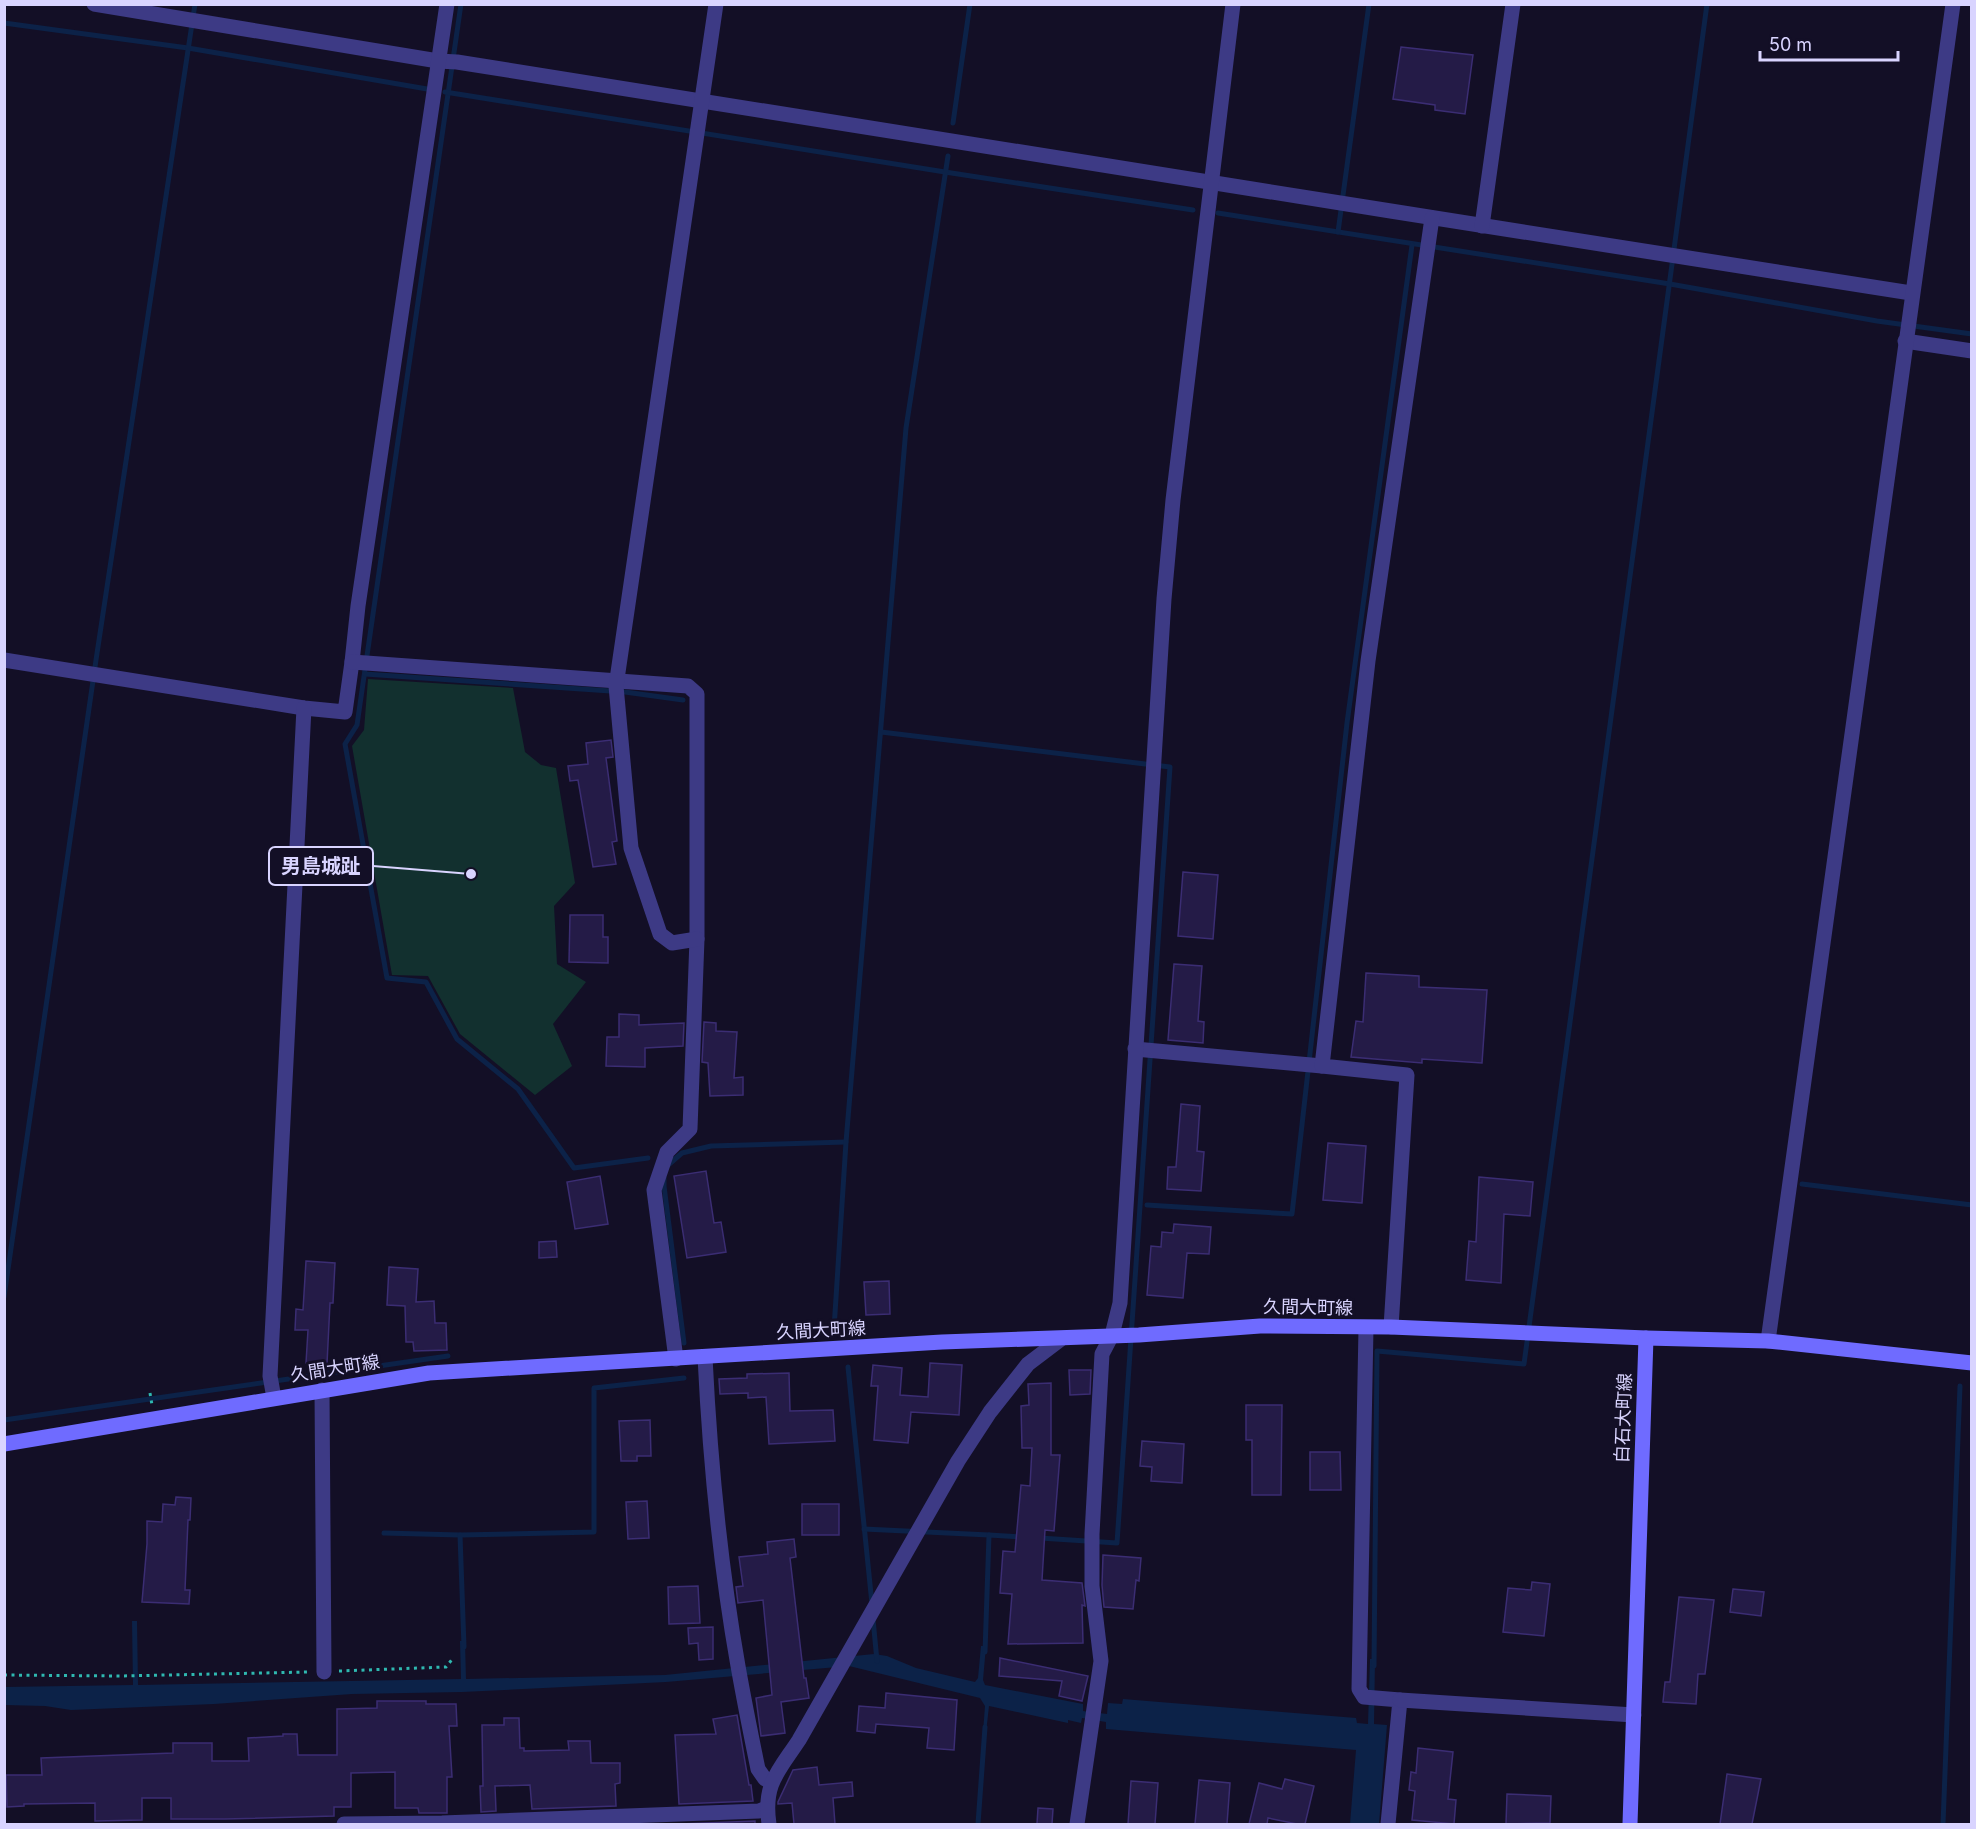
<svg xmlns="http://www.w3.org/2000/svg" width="1976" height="1829" viewBox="0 0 1976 1829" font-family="Inter,'Noto Sans JP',sans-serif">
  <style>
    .green { fill: #12302f }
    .water { fill: #0c2248 }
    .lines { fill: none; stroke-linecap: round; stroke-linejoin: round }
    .stream { stroke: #0c2248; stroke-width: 5 }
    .building { fill: #241b47; stroke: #3b2d73; stroke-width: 1.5 }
    .path { stroke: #2fb8b0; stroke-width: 3; stroke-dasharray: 3 4.5; stroke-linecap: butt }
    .street { stroke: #3d3a85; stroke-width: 15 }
    .secondary { stroke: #6f6bff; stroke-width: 15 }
    .labels { text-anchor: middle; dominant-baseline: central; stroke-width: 6; stroke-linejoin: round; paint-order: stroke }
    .street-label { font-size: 18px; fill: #d9d4ff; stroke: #130f26 }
    .leader { fill: none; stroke: #d9d4ff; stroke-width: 2 }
    .callout-dot { fill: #d9d4ff; stroke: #130f26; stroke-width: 2 }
    .callout { fill: #130f26; stroke: #d9d4ff; stroke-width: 2 }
    .callout-label { font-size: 20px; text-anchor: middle; font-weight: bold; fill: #d9d4ff }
  </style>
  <rect width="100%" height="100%" fill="#130f26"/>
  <polygon class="green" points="368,679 513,688 525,752 541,765 556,768 575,883 554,906 557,964 586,982 553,1024 572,1066 535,1095 460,1034 428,976 392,975 352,746 364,730"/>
  <polygon class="water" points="132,1621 137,1621 138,1685 461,1679 460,1641 465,1641 466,1679 665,1675 874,1654 887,1656 916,1668 975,1682 978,1678 981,1646 986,1646 983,1680 985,1685 1083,1704 1083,1711 1107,1714 1108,1703 1122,1704 1123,1699 1356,1718 1357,1723 1368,1724 1370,1659 1375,1659 1374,1724 1387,1725 1379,1824 1350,1824 1356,1750 1106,1729 1106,1722 1082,1718 1081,1723 1068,1720 1068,1723 989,1706 986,1733 983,1732 985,1706 980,1698 849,1666 666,1682 462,1692 352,1694 214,1704 71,1710 45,1706 5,1705 5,1687 133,1685"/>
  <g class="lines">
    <g class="stream">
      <polyline points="461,4 357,725 345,744 387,978 426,982 457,1039 518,1089 574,1168 648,1158"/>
      <polyline points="4,23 188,48 433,90"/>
      <polyline points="445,92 945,172 1193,210"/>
      <polyline points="953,123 970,4"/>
      <polyline points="1218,213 1670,284 1877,321 1972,334"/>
      <polyline points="1338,232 1369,4"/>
      <polyline points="365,674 625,692 683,700"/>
      <polyline points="881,732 1170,767 1117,1543 1040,1538"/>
      <polyline points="667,1166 682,1153 711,1146 846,1142"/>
      <polyline points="664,1178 664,1186 684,1343"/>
      <polyline points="1802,1184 1972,1205"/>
      <polyline points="1147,1205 1292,1214 1347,723 1412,245"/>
      <polyline points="4,1297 96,660 195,4"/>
      <polyline points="834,1329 846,1142 906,428 948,156"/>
      <polyline points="848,1367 872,1604"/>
      <polyline points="4,1420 448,1356"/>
      <polyline points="864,1529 989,1535"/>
      <polyline points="384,1533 460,1535"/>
      <polyline points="873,1619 877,1661"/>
      <polyline points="464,1647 460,1535 594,1532 594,1388 684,1378"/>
      <polyline points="985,1652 989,1535 1022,1537"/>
      <polyline points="1374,1666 1377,1351 1524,1364 1707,4"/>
      <polyline points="978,1824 985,1727"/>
      <polyline points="1943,1824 1960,1386"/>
    </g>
  </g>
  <g class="building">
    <polygon points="1401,47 1473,55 1465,114 1435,110 1435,105 1393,99"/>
    <polygon points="611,740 613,757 606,758 617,841 612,842 616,864 593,867 578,780 570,781 568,766 588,764 586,743"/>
    <polygon points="1183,872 1218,875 1213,939 1178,936"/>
    <polygon points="570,915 603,915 603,937 608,937 608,963 569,962"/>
    <polygon points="1174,964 1202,966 1198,1021 1204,1022 1203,1043 1168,1040"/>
    <polygon points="1366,973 1419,976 1419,987 1487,990 1482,1063 1422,1059 1422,1063 1351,1057 1356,1021 1363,1022"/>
    <polygon points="619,1014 639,1015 639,1025 684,1023 683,1046 645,1048 645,1067 606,1066 607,1037 619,1037"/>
    <polygon points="704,1022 716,1023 716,1031 737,1032 734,1078 743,1077 743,1095 710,1096 708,1063 702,1062"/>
    <polygon points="1181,1104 1200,1106 1197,1151 1204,1152 1201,1191 1167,1189 1168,1167 1176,1167"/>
    <polygon points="1328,1143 1366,1146 1362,1203 1323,1200"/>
    <polygon points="706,1171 714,1223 721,1222 726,1252 687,1258 674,1176"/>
    <polygon points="600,1176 608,1224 575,1229 567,1182"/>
    <polygon points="1479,1177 1533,1182 1530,1216 1504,1214 1501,1283 1466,1280 1469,1241 1476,1242"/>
    <polygon points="1174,1224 1211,1227 1209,1254 1187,1253 1183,1298 1147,1295 1151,1246 1161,1247 1162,1232 1173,1233"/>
    <polygon points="556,1241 557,1257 539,1258 539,1242"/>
    <polygon points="306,1261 335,1263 333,1303 330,1303 327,1364 306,1363 308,1330 295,1330 296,1309 303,1310"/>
    <polygon points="389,1267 418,1269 416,1302 434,1301 435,1323 446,1323 447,1350 414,1351 413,1342 406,1342 405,1306 387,1305"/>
    <polygon points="889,1281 890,1314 866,1315 864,1282"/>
    <polygon points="930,1363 962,1365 959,1415 911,1412 908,1443 874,1440 878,1386 871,1386 873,1365 902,1368 900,1395 928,1397"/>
    <polygon points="1069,1370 1091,1370 1090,1394 1070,1395"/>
    <polygon points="789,1373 790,1411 833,1410 835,1441 769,1444 766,1397 748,1398 748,1393 720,1394 719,1379 747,1378 747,1374"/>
    <polygon points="1051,1383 1051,1455 1060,1455 1054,1531 1045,1530 1042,1580 1082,1583 1085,1606 1082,1605 1083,1643 1008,1644 1012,1594 1000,1593 1003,1551 1015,1552 1021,1485 1030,1486 1032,1448 1022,1448 1021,1406 1029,1405 1028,1384"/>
    <polygon points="1246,1405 1282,1405 1281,1495 1252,1495 1252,1440 1246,1440"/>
    <polygon points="650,1420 651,1456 637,1456 637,1461 621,1461 619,1421"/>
    <polygon points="1142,1441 1184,1444 1182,1483 1151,1481 1152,1467 1140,1466"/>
    <polygon points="1310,1452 1340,1452 1341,1490 1310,1490"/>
    <polygon points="176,1497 191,1498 190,1520 188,1520 185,1590 190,1590 189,1604 142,1602 147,1544 147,1521 162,1522 163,1504 175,1505"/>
    <polygon points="647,1501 649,1538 628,1539 626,1502"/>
    <rect x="802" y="1504" width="37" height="31"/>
    <polygon points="794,1539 796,1557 790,1558 804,1678 806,1678 809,1698 781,1702 785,1733 761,1736 756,1698 772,1695 763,1600 738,1603 736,1587 743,1586 739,1557 768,1554 767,1542"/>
    <polygon points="1103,1555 1141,1558 1139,1581 1136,1580 1133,1609 1104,1607 1102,1585"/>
    <polygon points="1532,1582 1550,1584 1544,1636 1503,1632 1508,1588 1531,1590"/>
    <polygon points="698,1586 700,1623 669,1624 668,1587"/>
    <polygon points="1733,1589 1764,1592 1761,1616 1730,1612"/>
    <polygon points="1679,1597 1714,1600 1705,1674 1698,1674 1696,1704 1663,1702 1665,1682 1670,1682"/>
    <polygon points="713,1627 713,1659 699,1660 698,1643 689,1644 688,1628"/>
    <polygon points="1000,1658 1088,1676 1082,1701 1059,1696 1062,1681 999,1676"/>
    <polygon points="886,1693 957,1700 954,1750 927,1748 929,1728 876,1724 875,1733 857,1731 859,1706 885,1708"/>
    <polygon points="377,1701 426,1701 426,1704 456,1704 457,1726 449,1726 452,1777 447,1777 447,1813 419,1813 418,1808 395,1808 395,1772 351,1773 351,1807 334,1807 334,1816 225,1819 171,1819 171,1798 142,1798 142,1820 95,1821 95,1803 24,1804 24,1806 7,1807 6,1775 42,1775 41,1758 173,1753 173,1743 212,1743 212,1761 249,1761 248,1738 283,1736 283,1734 297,1734 298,1755 337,1755 337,1709 377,1708"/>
    <polygon points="737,1715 749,1785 751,1785 753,1801 679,1804 675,1735 716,1734 713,1719"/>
    <polygon points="504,1718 519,1718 520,1748 524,1748 524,1751 569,1750 568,1741 590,1741 591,1763 620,1763 620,1783 615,1784 616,1806 532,1809 530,1785 495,1786 496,1811 481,1812 480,1786 483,1786 482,1725 504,1725"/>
    <polygon points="1418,1748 1453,1752 1448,1799 1456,1800 1454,1824 1412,1820 1415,1791 1409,1790 1411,1772 1416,1773"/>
    <polygon points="817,1767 819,1785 852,1782 853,1796 833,1798 835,1824 794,1824 792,1803 778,1804 778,1802 793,1770"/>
    <polygon points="1727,1774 1761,1779 1752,1824 1720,1824"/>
    <polygon points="1285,1779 1314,1786 1305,1824 1297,1824 1268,1818 1267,1824 1249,1824 1259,1783 1282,1789"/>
    <polygon points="1199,1780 1230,1783 1227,1824 1195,1824"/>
    <polygon points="1131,1781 1158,1783 1155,1824 1128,1824"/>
    <polygon points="1507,1794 1551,1796 1550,1823 1506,1824"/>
    <polygon points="1038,1808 1053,1809 1052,1824 1037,1824"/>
    <polygon points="755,1821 755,1824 680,1824"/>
  </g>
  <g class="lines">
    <g class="path">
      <polyline points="150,1393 152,1405"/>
      <polyline points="339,1671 446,1667 454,1657"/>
      <polyline points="4,1675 120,1676 309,1672"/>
    </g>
    <g class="street">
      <path d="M94,4L438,61L457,62C942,138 1426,218 1911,293"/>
      <polyline points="1482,226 1513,4"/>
      <polyline points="1905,341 1972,351"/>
      <polyline points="4,660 304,708 345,712 352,662 358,606 447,4"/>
      <polyline points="352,662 688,686 697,694 697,939 690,1129 667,1152 654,1190 676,1359"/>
      <polyline points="697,939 672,943 660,934 631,848 616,686 716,4"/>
      <polyline points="1135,1049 1322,1066"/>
      <polyline points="1391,1327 1407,1075 1322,1066 1368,661 1432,218"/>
      <polyline points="1366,1328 1359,1689 1364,1697 1400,1700 1388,1824"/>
      <polyline points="1768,1341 1953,4"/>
      <path d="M705,1357C710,1460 720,1564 738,1666C744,1700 751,1735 758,1769L765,1779L772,1781"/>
      <polyline points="322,1390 324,1672"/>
      <polyline points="274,1398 270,1376 304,708"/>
      <polyline points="1400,1700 1634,1715"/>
      <polyline points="344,1824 442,1823 759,1811 767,1808"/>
      <path d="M769,1824C763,1784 778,1772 799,1740L958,1461L990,1412L1028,1364L1061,1339"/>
      <polyline points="1077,1824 1101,1661 1092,1586 1092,1534 1102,1354 1112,1335 1120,1303 1164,599 1173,500 1233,4"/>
    </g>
    <g class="secondary">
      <polyline points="4,1444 429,1373 942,1342 1139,1335 1260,1326 1391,1327 1646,1338 1768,1341 1972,1363"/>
      <polyline points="1630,1824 1646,1338"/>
    </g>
  </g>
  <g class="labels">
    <g class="street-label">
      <text transform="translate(1308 1307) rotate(1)">久間大町線</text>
      <text transform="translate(821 1330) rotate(-3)">久間大町線</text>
      <text transform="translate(335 1368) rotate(-9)">久間大町線</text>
      <text transform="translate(1623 1418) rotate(-88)">白石大町線</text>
    </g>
  </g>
  <path class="leader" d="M471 874L373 866"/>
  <circle class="callout-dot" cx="471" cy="874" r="6"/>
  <rect class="callout" x="269" y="847" width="104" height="38" rx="6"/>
  <g class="callout-label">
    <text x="321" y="873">男島城趾</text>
  </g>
  <rect width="1976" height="1829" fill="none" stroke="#d9d4ff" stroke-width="12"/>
  <path d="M1760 51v9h138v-9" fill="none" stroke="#d9d4ff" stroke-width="3"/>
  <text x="1769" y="51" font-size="18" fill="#d9d4ff" stroke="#130f26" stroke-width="4.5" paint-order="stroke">50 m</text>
</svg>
